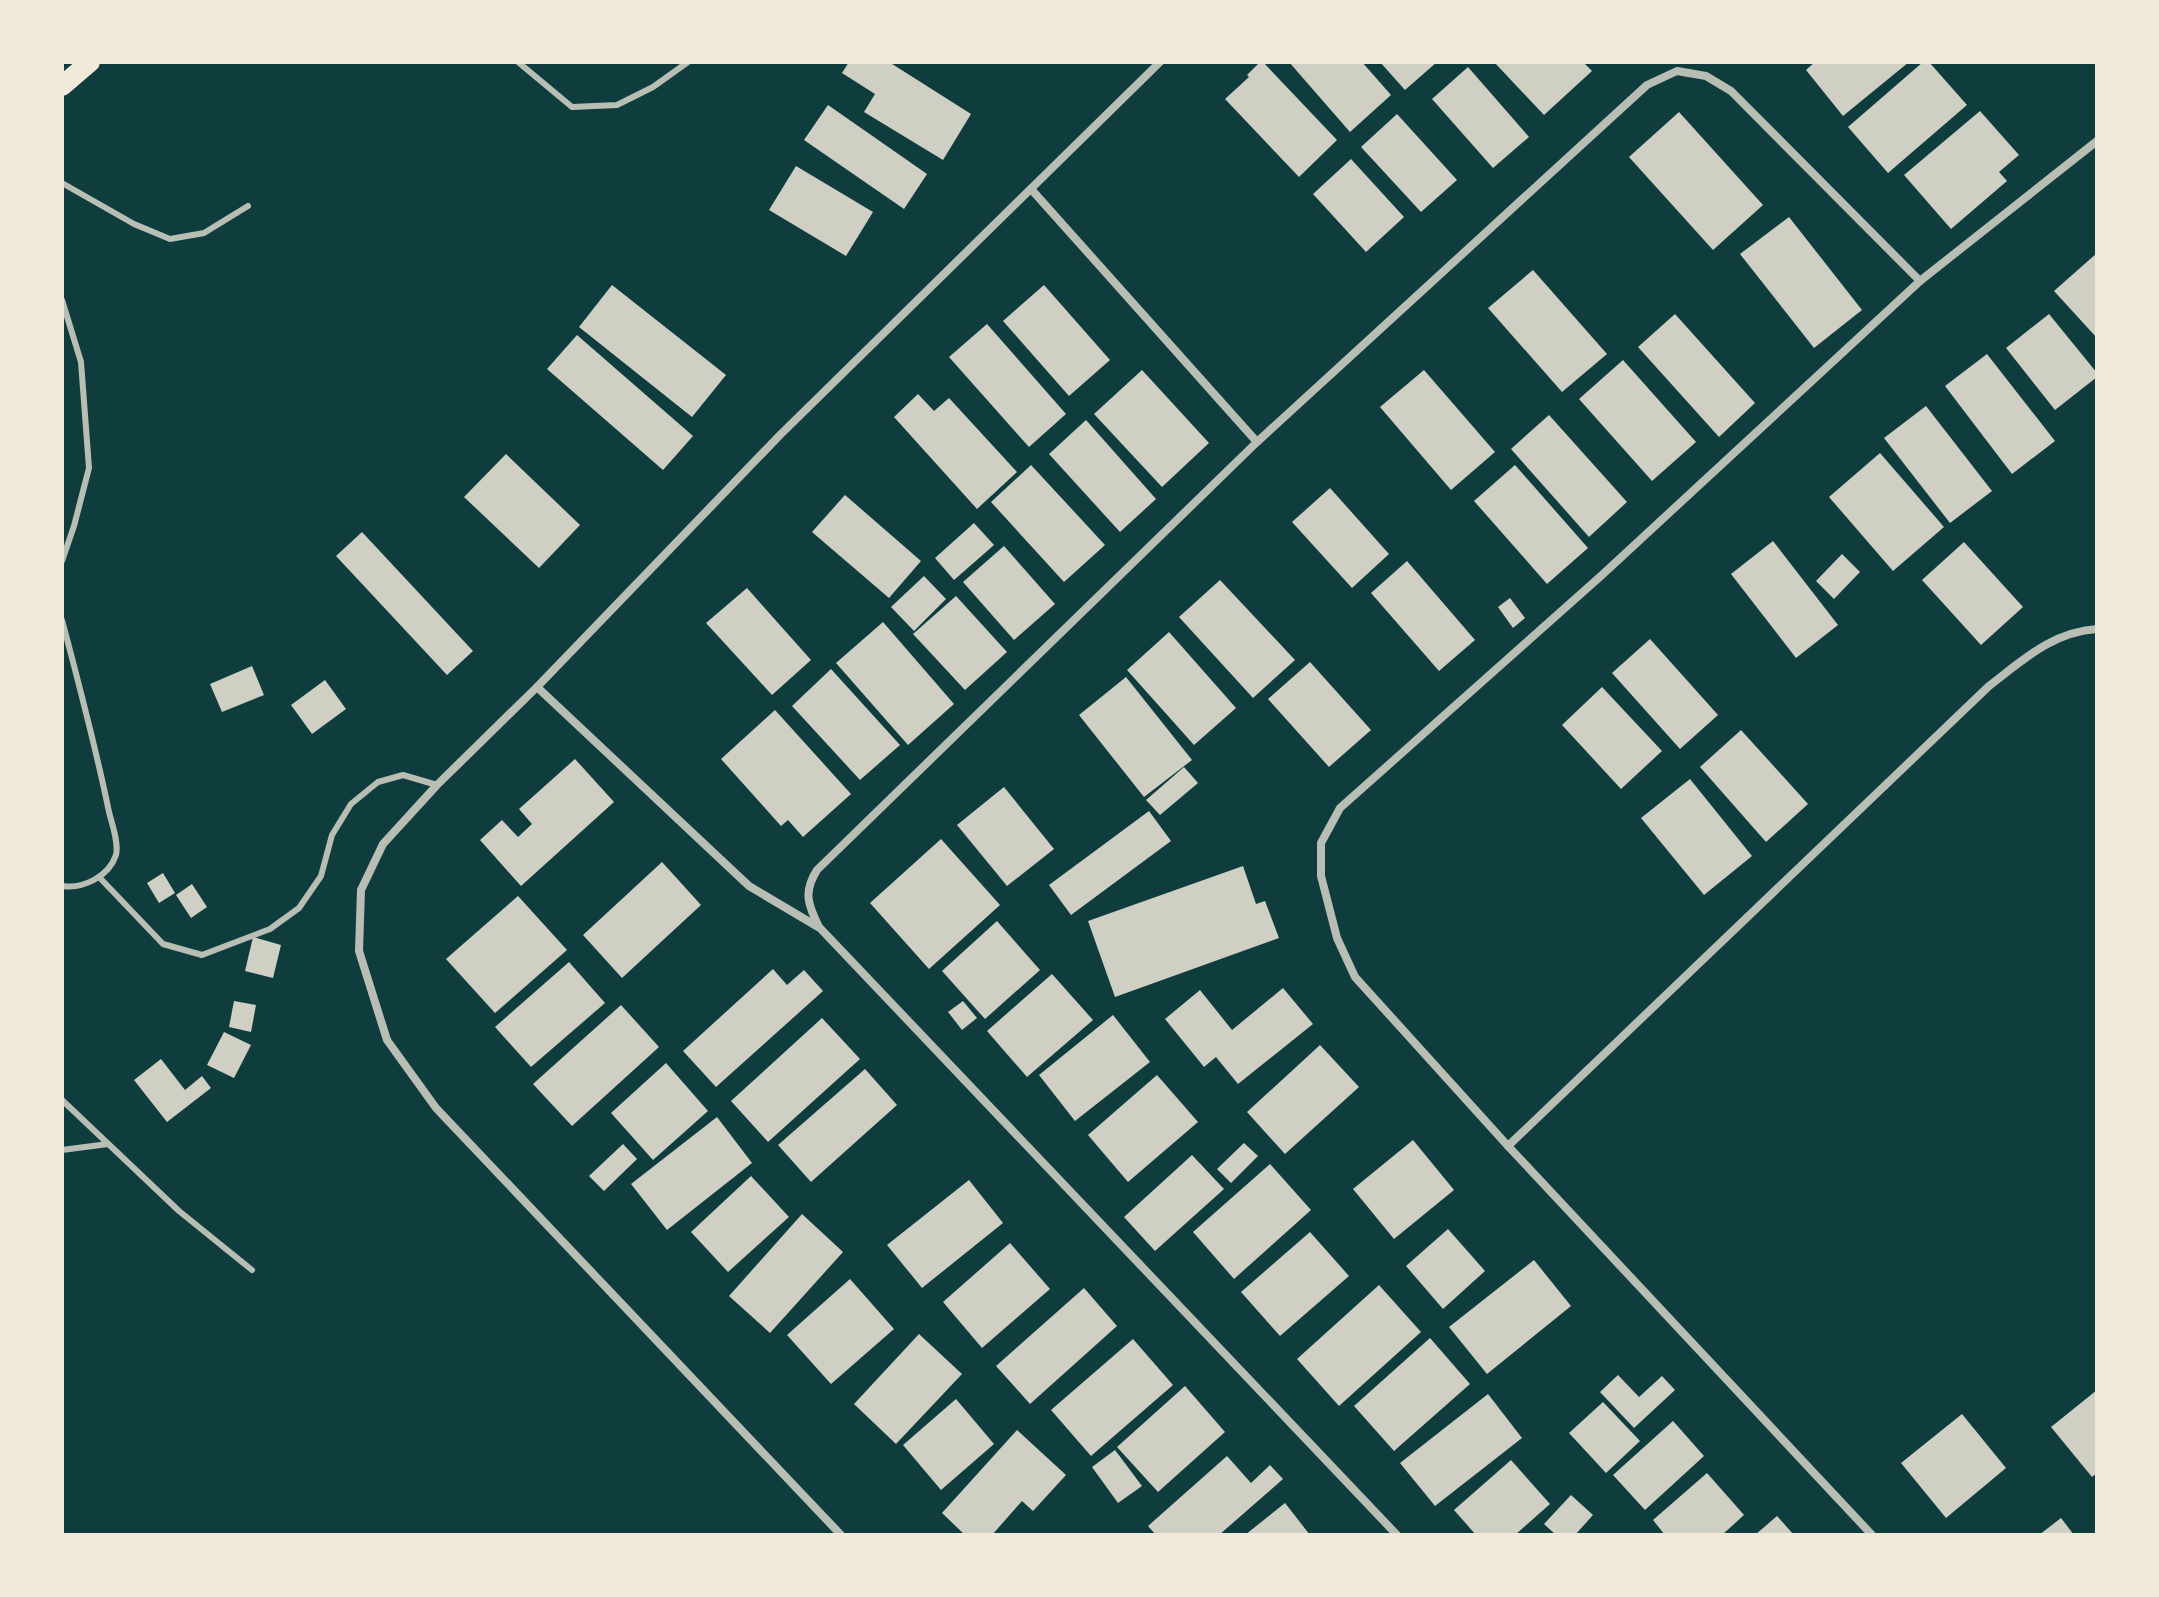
<svg xmlns="http://www.w3.org/2000/svg" width="2159" height="1597" viewBox="0 0 2159 1597" font-family="'Noto Serif',serif">
  <style>
    .building { fill: #cfcfc3 }
    .lines { fill: none; stroke-linecap: round; stroke-linejoin: round }
    .service { stroke: #b8beb3; stroke-width: 6 }
    .minor { stroke: #b8beb3; stroke-width: 8 }
    .primary { stroke: #f1e9da; stroke-width: 20 }
  </style>
  <rect width="100%" height="100%" fill="#0f3d3e"/>
  <g class="building">
    <polygon points="849,62 889,62 971,114 943,160 864,112 875,94 842,73"/>
    <polygon points="1260,62 1263,62 1337,140 1299,177 1225,99 1249,77 1247,75"/>
    <polygon points="1289,62 1362,62 1391,95 1350,132"/>
    <polygon points="1380,62 1437,62 1405,90"/>
    <polygon points="1494,62 1583,62 1592,71 1544,115"/>
    <polygon points="1815,62 1909,62 1843,116 1806,70"/>
    <polygon points="1923,62 1929,62 1967,105 1888,173 1848,127"/>
    <polygon points="1468,67 1529,137 1493,168 1432,99"/>
    <polygon points="828,105 927,174 904,209 804,140"/>
    <polygon points="1980,111 2019,155 1999,172 2007,181 1951,229 1904,175"/>
    <polygon points="1679,112 1763,205 1713,250 1629,157"/>
    <polygon points="1397,114 1457,180 1421,212 1361,147"/>
    <polygon points="1351,159 1404,217 1366,252 1313,194"/>
    <polygon points="796,166 873,212 846,256 769,210"/>
    <polygon points="1789,217 1862,310 1814,348 1740,254"/>
    <polygon points="2097,253 2097,338 2054,291"/>
    <polygon points="1533,270 1607,354 1562,392 1488,308"/>
    <polygon points="612,285 726,375 692,417 579,327"/>
    <polygon points="1044,285 1110,360 1069,396 1003,321"/>
    <polygon points="1675,314 1755,403 1719,437 1638,347"/>
    <polygon points="2049,314 2097,373 2097,377 2055,410 2006,348"/>
    <polygon points="987,324 1066,414 1029,447 949,357"/>
    <polygon points="577,335 693,436 663,470 547,369"/>
    <polygon points="1987,354 2055,441 2012,474 1945,386"/>
    <polygon points="1623,360 1696,442 1652,481 1579,399"/>
    <polygon points="1142,370 1209,443 1162,487 1094,414"/>
    <polygon points="1424,370 1495,452 1451,490 1380,407"/>
    <polygon points="918,394 934,411 949,398 1017,472 977,509 894,417"/>
    <polygon points="1926,406 1992,491 1950,523 1884,438"/>
    <polygon points="1549,415 1627,502 1589,537 1511,449"/>
    <polygon points="1086,420 1156,499 1120,532 1049,454"/>
    <polygon points="1880,453 1944,527 1893,571 1829,497"/>
    <polygon points="506,454 580,525 539,568 464,497"/>
    <polygon points="1031,465 1105,545 1064,582 991,502"/>
    <polygon points="1515,465 1588,548 1547,584 1474,501"/>
    <polygon points="1330,488 1389,554 1352,588 1292,522"/>
    <polygon points="845,495 921,561 889,598 812,532"/>
    <polygon points="974,523 994,545 954,580 935,558"/>
    <polygon points="362,532 473,651 447,675 336,556"/>
    <polygon points="1773,541 1838,625 1796,658 1731,574"/>
    <polygon points="1964,542 2023,607 1981,645 1922,580"/>
    <polygon points="1004,546 1055,604 1014,640 963,582"/>
    <polygon points="1842,554 1860,572 1834,599 1816,581"/>
    <polygon points="1407,561 1475,640 1439,671 1371,593"/>
    <polygon points="924,576 946,599 914,631 891,607"/>
    <polygon points="1220,580 1295,660 1253,698 1179,617"/>
    <polygon points="747,588 811,660 772,695 706,623"/>
    <polygon points="956,596 1007,652 965,690 913,634"/>
    <polygon points="1510,598 1525,618 1513,628 1498,607"/>
    <polygon points="883,622 954,704 908,745 836,663"/>
    <polygon points="1169,632 1236,708 1194,745 1127,670"/>
    <polygon points="1650,639 1718,715 1680,749 1612,673"/>
    <polygon points="1310,662 1371,730 1329,767 1268,699"/>
    <polygon points="252,666 264,695 222,712 210,684"/>
    <polygon points="831,669 900,745 860,780 792,706"/>
    <polygon points="1126,677 1192,760 1144,797 1079,715"/>
    <polygon points="325,680 346,709 312,734 291,705"/>
    <polygon points="1602,687 1662,751 1621,789 1562,725"/>
    <polygon points="775,710 851,794 803,837 788,820 781,826 721,759"/>
    <polygon points="1741,730 1808,804 1766,842 1700,767"/>
    <polygon points="575,759 614,802 521,886 480,840 502,820 518,837 532,824 519,809"/>
    <polygon points="1184,767 1198,783 1160,815 1146,800"/>
    <polygon points="1690,779 1752,856 1704,895 1641,818"/>
    <polygon points="1004,787 1054,849 1007,886 957,825"/>
    <polygon points="1149,811 1171,841 1071,915 1049,885"/>
    <polygon points="941,839 1000,905 929,969 870,903"/>
    <polygon points="662,862 701,905 622,978 583,935"/>
    <polygon points="1243,866 1256,904 1265,901 1279,938 1115,997 1088,921"/>
    <polygon points="163,873 175,893 159,903 147,883"/>
    <polygon points="192,884 207,907 191,918 176,895"/>
    <polygon points="518,896 567,950 495,1013 446,959"/>
    <polygon points="997,921 1040,970 985,1019 942,971"/>
    <polygon points="253,937 281,945 273,978 245,971"/>
    <polygon points="569,962 605,1003 531,1067 495,1027"/>
    <polygon points="773,969 787,985 804,970 823,991 716,1087 683,1051"/>
    <polygon points="1052,974 1093,1020 1027,1077 987,1031"/>
    <polygon points="1283,988 1313,1024 1238,1084 1216,1057 1204,1067 1165,1019 1200,990 1232,1030"/>
    <polygon points="234,1001 256,1005 251,1032 229,1027"/>
    <polygon points="963,1001 977,1018 962,1030 948,1012"/>
    <polygon points="621,1005 659,1047 572,1126 533,1084"/>
    <polygon points="1113,1015 1150,1062 1075,1121 1039,1075"/>
    <polygon points="822,1018 860,1059 768,1142 731,1101"/>
    <polygon points="224,1032 251,1045 234,1078 207,1065"/>
    <polygon points="1320,1045 1359,1087 1285,1154 1247,1112"/>
    <polygon points="161,1059 185,1090 202,1076 211,1088 167,1122 134,1080"/>
    <polygon points="666,1063 708,1111 653,1160 611,1113"/>
    <polygon points="865,1069 897,1105 811,1182 778,1145"/>
    <polygon points="1157,1075 1198,1122 1128,1182 1088,1135"/>
    <polygon points="717,1117 752,1163 667,1230 631,1184"/>
    <polygon points="1413,1140 1454,1190 1394,1239 1353,1189"/>
    <polygon points="1244,1143 1258,1156 1231,1183 1217,1169"/>
    <polygon points="623,1144 637,1159 604,1191 589,1176"/>
    <polygon points="1192,1155 1224,1189 1155,1251 1124,1217"/>
    <polygon points="1270,1164 1311,1210 1234,1279 1193,1232"/>
    <polygon points="751,1176 789,1217 728,1272 691,1232"/>
    <polygon points="969,1180 1003,1223 922,1288 887,1245"/>
    <polygon points="802,1214 843,1252 770,1333 729,1296"/>
    <polygon points="1448,1229 1485,1271 1443,1309 1406,1266"/>
    <polygon points="1310,1232 1349,1276 1280,1336 1241,1292"/>
    <polygon points="1010,1243 1050,1289 982,1348 943,1302"/>
    <polygon points="1534,1260 1571,1306 1487,1374 1449,1327"/>
    <polygon points="850,1279 894,1329 831,1384 787,1335"/>
    <polygon points="1379,1285 1421,1332 1339,1406 1297,1359"/>
    <polygon points="1084,1288 1117,1326 1030,1404 996,1366"/>
    <polygon points="919,1334 962,1374 896,1444 854,1404"/>
    <polygon points="1430,1338 1470,1384 1394,1451 1354,1406"/>
    <polygon points="1133,1339 1173,1385 1091,1456 1051,1410"/>
    <polygon points="1618,1375 1639,1397 1662,1376 1675,1390 1634,1428 1600,1392"/>
    <polygon points="1185,1386 1225,1432 1158,1492 1117,1447"/>
    <polygon points="2097,1390 2097,1473 2092,1477 2051,1427"/>
    <polygon points="1488,1394 1522,1438 1435,1506 1400,1463"/>
    <polygon points="956,1399 994,1444 941,1490 903,1445"/>
    <polygon points="1603,1402 1640,1441 1606,1473 1569,1433"/>
    <polygon points="1962,1414 2006,1468 1946,1518 1901,1463"/>
    <polygon points="1673,1421 1704,1456 1645,1510 1613,1475"/>
    <polygon points="1017,1430 1066,1475 1033,1511 1022,1501 992,1535 965,1535 942,1513"/>
    <polygon points="1115,1450 1142,1486 1118,1503 1092,1467"/>
    <polygon points="1227,1456 1251,1483 1270,1465 1283,1479 1219,1535 1156,1535 1148,1526"/>
    <polygon points="1511,1460 1550,1504 1515,1535 1476,1535 1454,1510"/>
    <polygon points="1707,1473 1744,1515 1722,1535 1665,1535 1653,1520"/>
    <polygon points="1571,1495 1593,1515 1575,1535 1556,1535 1544,1524"/>
    <polygon points="1285,1503 1310,1535 1245,1535"/>
    <polygon points="1777,1516 1794,1535 1755,1535"/>
    <polygon points="2061,1518 2074,1535 2039,1535"/>
  </g>
  <g class="lines">
    <g class="service">
      <polyline points="518,62 572,107 617,105 653,87 688,62"/>
      <polyline points="62,183 134,224 170,239 204,233 248,206"/>
      <polyline points="62,300 81,362 89,468 74,526 62,561"/>
      <path d="M62,620C79,684 96,748 109,812C112,824 119,843 116,855C109,876 84,889 62,886"/>
      <polyline points="100,878 163,944 202,955 270,929 299,908 321,876 332,835 351,804 378,782 403,775 437,785"/>
      <polyline points="62,1100 179,1211 252,1270"/>
      <polyline points="62,1150 108,1144"/>
    </g>
    <g class="minor">
      <polyline points="1031,189 1257,442"/>
      <polyline points="537,687 749,886 818,927"/>
      <path d="M1508,1146L1989,686C2023,660 2052,632 2097,629"/>
      <polyline points="841,1535 436,1108 387,1040 359,951 361,890 383,844 437,785 537,687 780,435 1160,62"/>
      <path d="M1397,1535L819,927C808,905 803,892 817,870L1257,442L1647,85L1677,71L1706,76L1731,91L1920,281L2097,141"/>
      <polyline points="1872,1535 1508,1146 1355,977 1337,938 1321,876 1321,843 1340,808 1602,575 1920,281"/>
    </g>
    <polyline class="primary" points="62,86 90,62"/>
  </g>
  <rect width="2159" height="1597" fill="none" stroke="#f1e9da" stroke-width="128"/>
</svg>
